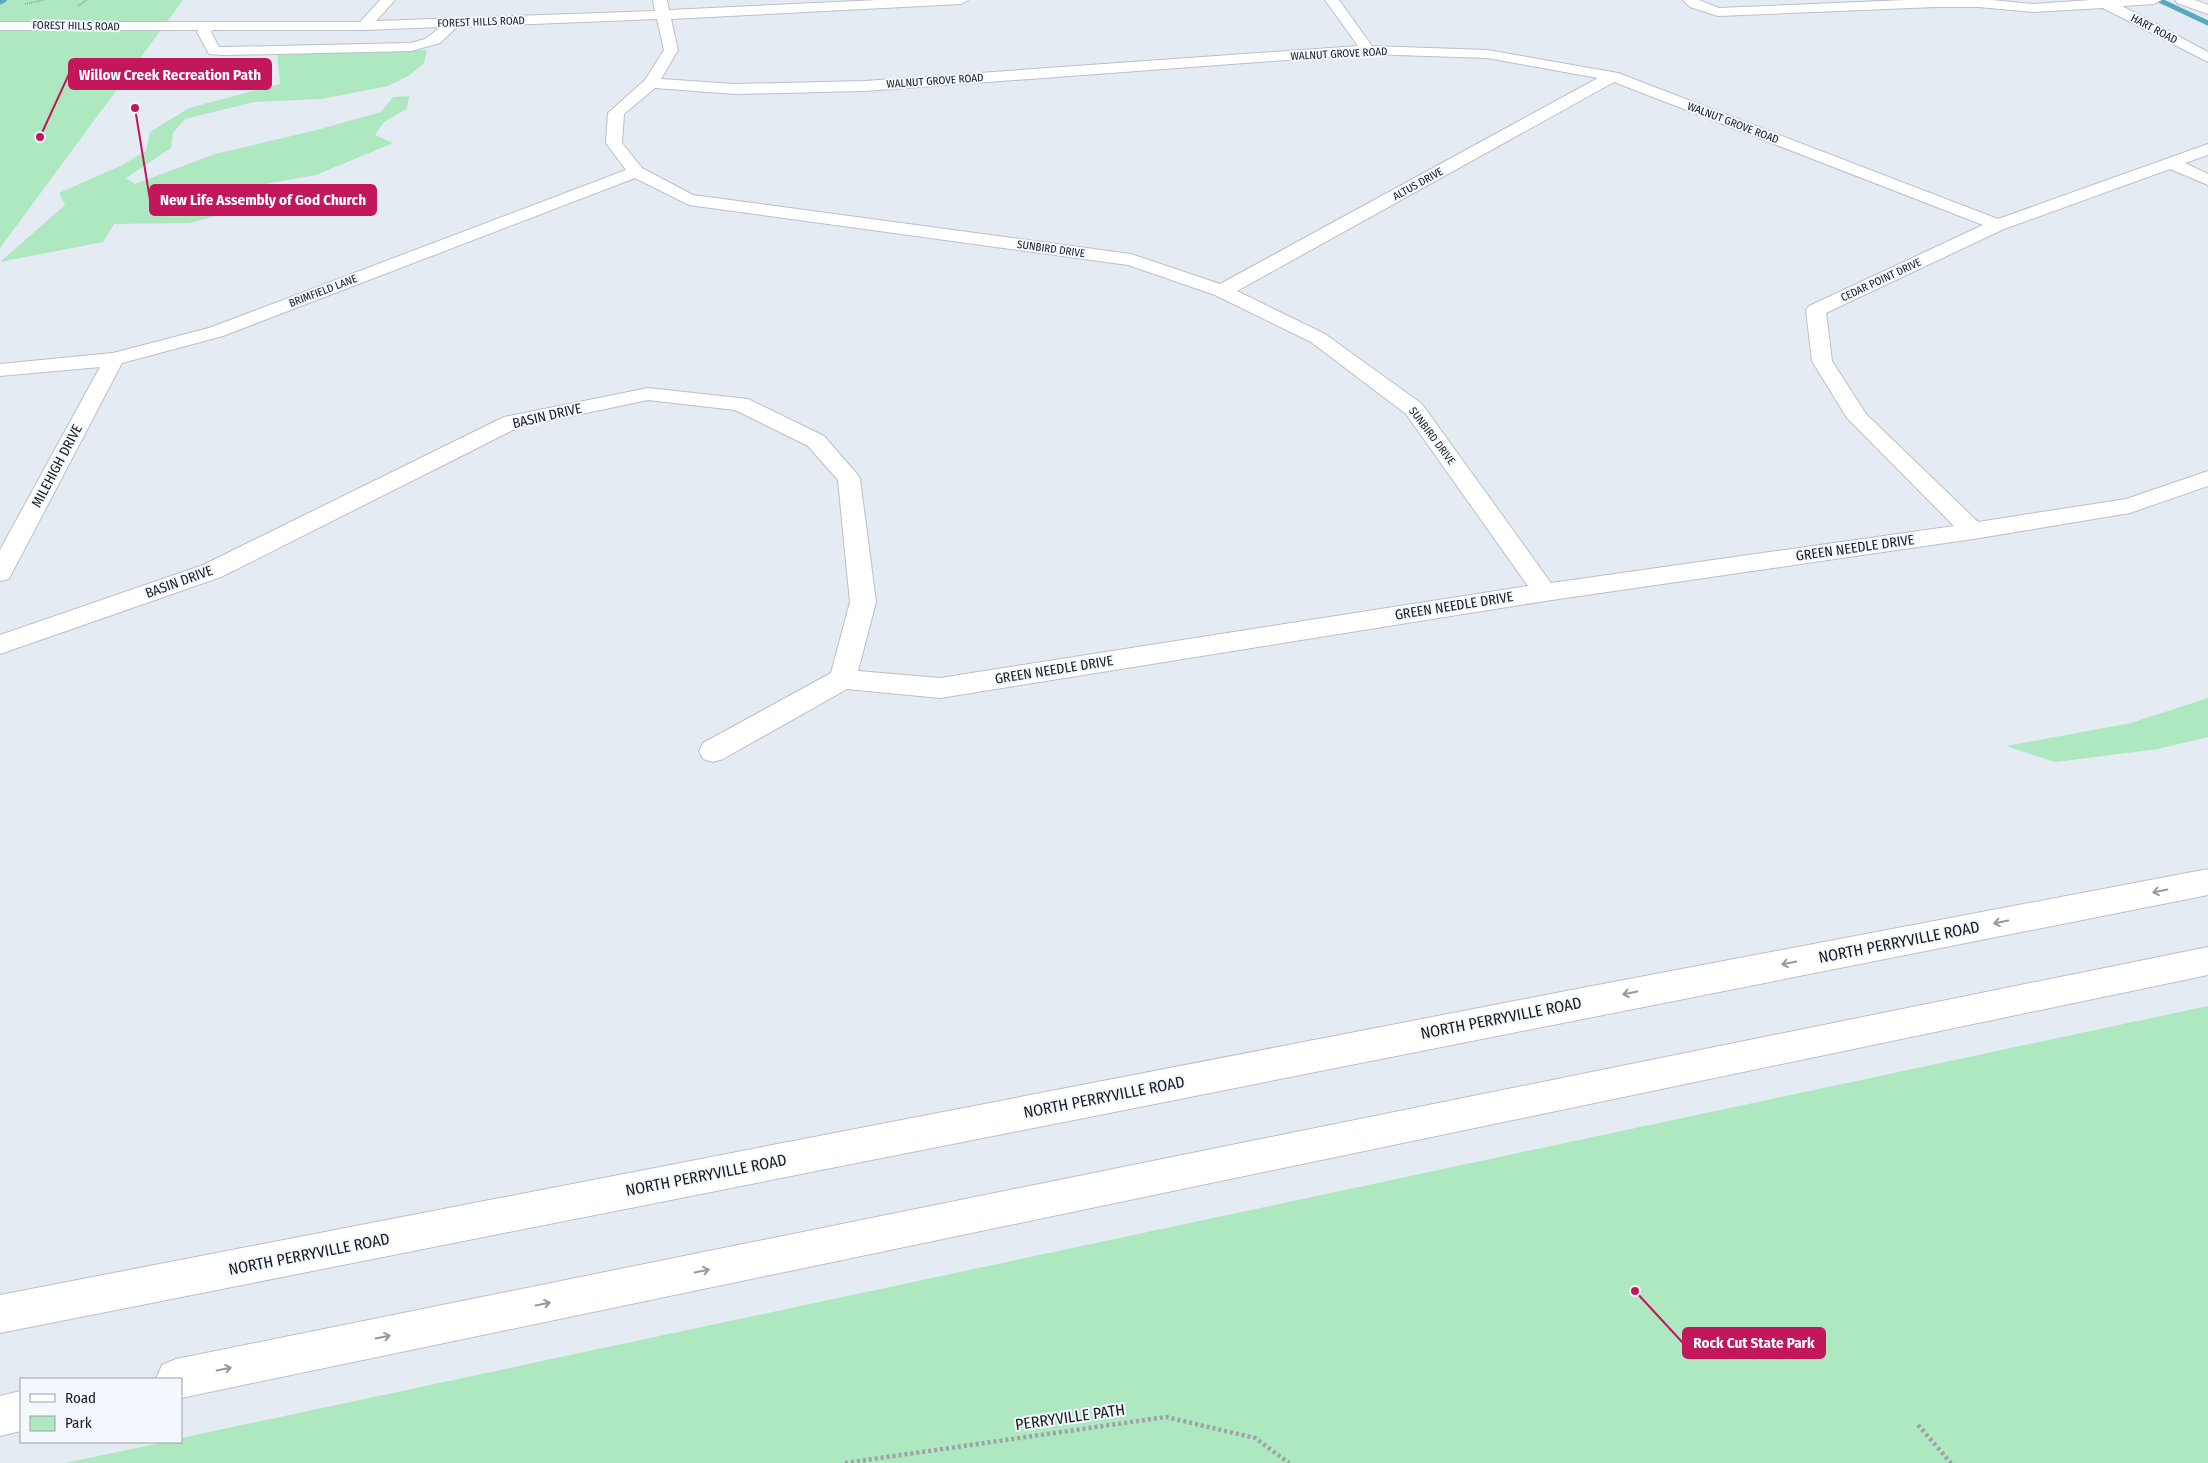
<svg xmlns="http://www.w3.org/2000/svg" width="2208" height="1463" viewBox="0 0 2208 1463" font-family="'Fira Sans Condensed',sans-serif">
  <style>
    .green { fill: #ade8c0 }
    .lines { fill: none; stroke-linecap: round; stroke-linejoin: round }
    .stream { stroke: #57a8c0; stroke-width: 5 }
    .minor-casing { stroke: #bac0c7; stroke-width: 2 }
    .major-casing { stroke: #bac0c7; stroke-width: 2 }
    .path-far1 { stroke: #9ea2a8; stroke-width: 2; stroke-dasharray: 1 1; stroke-linecap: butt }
    .path { stroke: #9ea2a8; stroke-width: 4.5; stroke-dasharray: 3 3; stroke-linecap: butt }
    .minor { fill: #fff; fill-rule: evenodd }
    .major { fill: #fff; fill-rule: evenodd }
    .oneway { stroke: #98989a }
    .labels { text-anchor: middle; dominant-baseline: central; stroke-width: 4; stroke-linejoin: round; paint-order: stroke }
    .far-street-label { font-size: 11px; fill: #191b1e; stroke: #f3f8fe }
    .street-label { font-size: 14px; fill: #191b1e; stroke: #f3f8fe }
    .near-street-label { font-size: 16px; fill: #191b1e; stroke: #f3f8fe }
    .leader { fill: none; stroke: #c2185b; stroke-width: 2 }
    .callout-dot { fill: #c2185b; stroke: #f3f8fe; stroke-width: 2 }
    .callout { fill: #c2185b; stroke: #c2185b; stroke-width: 2 }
    .callout-label { font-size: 15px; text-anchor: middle; font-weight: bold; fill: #fff }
  </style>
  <rect width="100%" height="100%" fill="#e5ebf3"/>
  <g class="green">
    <polygon points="0,0 183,0 0,248"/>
    <polygon points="427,50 424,63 410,75 388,86 321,99 254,102 185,119 173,133 171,148 126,178 135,184 215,154 313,131 381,112 393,97 409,96 407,109 385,121 375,135 393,143 316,175 254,186 242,196 237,211 189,223 114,224 103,242 0,262 65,205 59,193 120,166 146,151 150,132 189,108 280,84 277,53"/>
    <polygon points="2208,698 2208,737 2158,749 2055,762 2006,746 2131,723"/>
    <polygon points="2208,1006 2208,1463 65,1463 165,1442 181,1442 181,1438"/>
  </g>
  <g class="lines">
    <g class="stream">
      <polyline points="2161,1 2208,23"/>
      <polyline points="0,2 4,0"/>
    </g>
    <g class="minor-casing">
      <g id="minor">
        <path d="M380,0H395L376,21L655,11L653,0H667L669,10L878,0H968L961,4L671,19L678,50L661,79L735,84L865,81L1358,46L1325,0H1339L1372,46L1487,50L1618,73L1998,219L2208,144V155L2185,163L2208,174V185L2170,169L2004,229L1826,313L1832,361L1866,414L1978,522L2126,499L2208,471V486L2130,513L1973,539L1545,601L940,698L847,689L723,759L713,762L703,759L699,751L703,743L831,673L850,602L838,480L808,446L735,410L648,400L519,427L221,577L0,654V635L203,565L504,417L648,388L748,399L824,436L857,474L860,479L876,602L858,671L940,678L1528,586L1406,414L1311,342L1215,295L1128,265L689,205L635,178L223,336L122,363L12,573L9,579L0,581V550L100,367L0,376V364L113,353L209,328L626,170L606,143L608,113L645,80L664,50L657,19L457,27L440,43L411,51L225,55L209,54L197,32L198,30H0V22H360ZM441,27L425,39L411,43L225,47H219L211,32L213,30H364ZM1368,54L1487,58L1598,78L1220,284L1131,254L693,195L642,168L622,143L624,114L655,88L735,94L865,91ZM1614,82L1983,225L1809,306L1806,310L1812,361L1847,418L1954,526L1551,583L1422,404L1325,334L1237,291Z"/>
        <polygon points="1683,0 1699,0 1719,8 1906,0 1992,0 2033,4 2091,0 2161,0 2154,4 2122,6 2208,52 2208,62 2103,8 2033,12 1979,7 1935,7 1718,16 1690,7"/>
        <polygon points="2175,0 2195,0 2208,5 2208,14 2177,3"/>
      </g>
    </g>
    <g class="major-casing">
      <g id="major">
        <polygon points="2208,869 2208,895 0,1333 0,1295 1587,987"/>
        <polygon points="2208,947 2208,975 181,1398 181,1379 156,1379 162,1365 176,1359"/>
        <polygon points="21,1391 21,1431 0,1436 0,1396"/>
      </g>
    </g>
    <g class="path-far1">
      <polyline points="25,4 44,0"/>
      <polyline points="78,6 87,0"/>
    </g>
    <g class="path">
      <polyline points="1918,1425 1951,1463"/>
      <polyline points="845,1463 1166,1417 1255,1438 1289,1463"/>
    </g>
    <use href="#minor" class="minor"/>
    <use href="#major" class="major"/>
  </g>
  <defs><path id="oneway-shaft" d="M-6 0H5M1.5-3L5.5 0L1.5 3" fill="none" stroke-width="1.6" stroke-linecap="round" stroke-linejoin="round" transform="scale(1.25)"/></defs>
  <g class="oneway">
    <use href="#oneway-shaft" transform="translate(2160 891) rotate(169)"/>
    <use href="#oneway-shaft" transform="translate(2001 922) rotate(169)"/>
    <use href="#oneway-shaft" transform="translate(1789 963) rotate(169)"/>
    <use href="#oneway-shaft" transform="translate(1630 993) rotate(169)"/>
    <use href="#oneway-shaft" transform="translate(702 1271) rotate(-12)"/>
    <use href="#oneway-shaft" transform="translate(543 1304) rotate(-12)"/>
    <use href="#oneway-shaft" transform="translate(383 1337) rotate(-12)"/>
    <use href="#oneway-shaft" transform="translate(224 1369) rotate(-12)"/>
  </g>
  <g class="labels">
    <g class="far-street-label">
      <text transform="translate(481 22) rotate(-2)">FOREST HILLS ROAD</text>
      <text transform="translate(76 26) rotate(1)">FOREST HILLS ROAD</text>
      <text transform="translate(2154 29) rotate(28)">HART ROAD</text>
      <text transform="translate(1339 54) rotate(-3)">WALNUT GROVE ROAD</text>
      <text transform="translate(935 81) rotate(-4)">WALNUT GROVE ROAD</text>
      <text transform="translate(1733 123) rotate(21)">WALNUT GROVE ROAD</text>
      <text transform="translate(1418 184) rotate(-29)">ALTUS DRIVE</text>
      <text transform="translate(1051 249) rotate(8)">SUNBIRD DRIVE</text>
      <text transform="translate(1881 280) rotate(-25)">CEDAR POINT DRIVE</text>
      <text transform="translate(323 291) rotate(-21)">BRIMFIELD LANE</text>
      <text transform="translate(1432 436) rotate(53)">SUNBIRD DRIVE</text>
    </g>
    <g class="street-label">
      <text transform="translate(547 416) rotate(-13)">BASIN DRIVE</text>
      <text transform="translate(57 466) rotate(-62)">MILEHIGH DRIVE</text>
      <text transform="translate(1855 548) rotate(-8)">GREEN NEEDLE DRIVE</text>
      <text transform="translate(179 582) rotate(-20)">BASIN DRIVE</text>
      <text transform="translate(1454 606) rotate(-9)">GREEN NEEDLE DRIVE</text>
      <text transform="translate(1054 670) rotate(-9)">GREEN NEEDLE DRIVE</text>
    </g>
    <g class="near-street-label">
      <text transform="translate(1899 942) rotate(-11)">NORTH PERRYVILLE ROAD</text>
      <text transform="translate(1501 1018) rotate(-11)">NORTH PERRYVILLE ROAD</text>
      <text transform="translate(1104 1097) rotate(-11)">NORTH PERRYVILLE ROAD</text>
      <text transform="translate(706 1175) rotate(-11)">NORTH PERRYVILLE ROAD</text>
      <text transform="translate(309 1254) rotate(-11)">NORTH PERRYVILLE ROAD</text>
      <text transform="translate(1070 1417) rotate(-8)">PERRYVILLE PATH</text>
    </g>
  </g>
  <path class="leader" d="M40 137L69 74M135 108L150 200M1635 1291L1683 1343"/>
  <g class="callout-dot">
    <circle cx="40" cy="137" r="5"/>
    <circle cx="135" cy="108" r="5"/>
    <circle cx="1635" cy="1291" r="5"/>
  </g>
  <g class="callout">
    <rect x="69" y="59" width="202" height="30" rx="5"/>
    <rect x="150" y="185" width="226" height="30" rx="5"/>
    <rect x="1683" y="1328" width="142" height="30" rx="5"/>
  </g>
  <g class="callout-label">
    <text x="170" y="80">Willow Creek Recreation Path</text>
    <text x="263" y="205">New Life Assembly of God Church</text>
    <text x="1754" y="1348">Rock Cut State Park</text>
  </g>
  <rect x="20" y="1378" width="162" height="65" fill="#f3f8fe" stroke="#9ca0a4"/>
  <rect x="30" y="1394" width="25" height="8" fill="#ffffff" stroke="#9ca0a4"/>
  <text x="65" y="1403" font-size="15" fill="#191b1e">Road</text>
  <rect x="30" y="1416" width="25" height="15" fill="#ade8c0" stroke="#9ca0a4"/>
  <text x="65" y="1428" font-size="15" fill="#191b1e">Park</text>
</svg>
